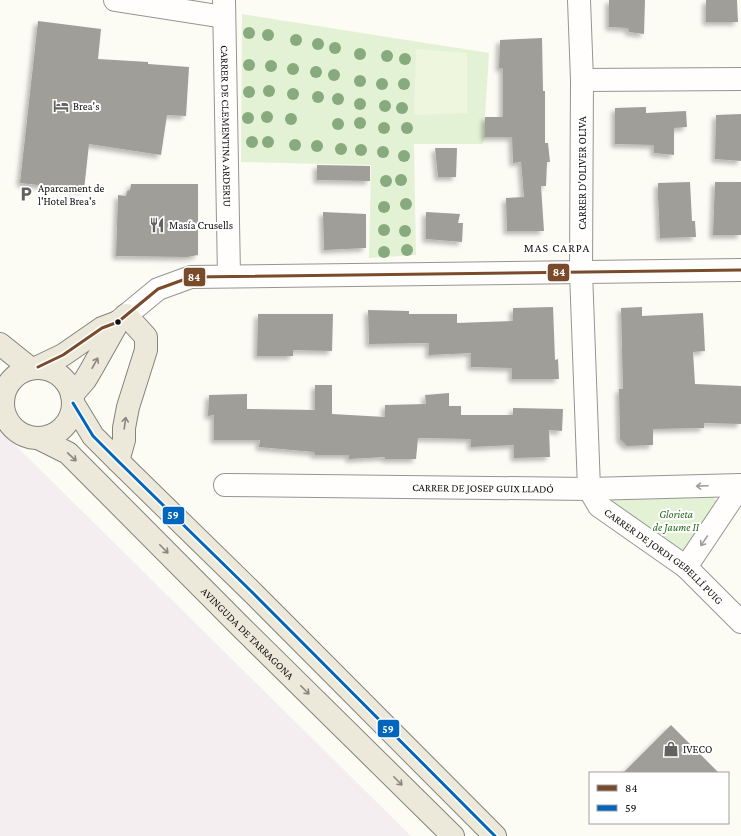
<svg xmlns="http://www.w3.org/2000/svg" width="741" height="836" viewBox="0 0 741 836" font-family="'Crimson Pro',serif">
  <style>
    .industrial { fill: #f4eef1 }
    .green { fill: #e3f2d4 }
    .pitch { fill: #eef6de }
    .building { fill: #a09e99; filter: url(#shadow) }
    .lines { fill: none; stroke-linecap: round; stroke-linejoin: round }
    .minor-casing { stroke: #969592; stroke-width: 24 }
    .major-casing { stroke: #83837f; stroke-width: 24 }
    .minor { stroke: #fffefd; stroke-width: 22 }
    .major { stroke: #ede9da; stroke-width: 22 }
    .bus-1-casing { stroke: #fff; stroke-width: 6 }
    .bus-2-casing { stroke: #fff; stroke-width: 6 }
    .bus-1 { stroke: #7a4b2a; stroke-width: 3 }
    .bus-2 { stroke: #0065bd; stroke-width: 3 }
    .tree { fill: #87ab7e }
    .oneway { stroke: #89877f }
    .oneway2 { stroke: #9f9e9e }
    .bus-dot { fill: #0f0f0f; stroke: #fff; stroke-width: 1.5 }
    .labels { text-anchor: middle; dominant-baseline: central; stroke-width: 4; stroke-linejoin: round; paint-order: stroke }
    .poi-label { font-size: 11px; fill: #0f0f0f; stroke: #fff; text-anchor: start }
    .street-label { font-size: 11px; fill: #0f0f0f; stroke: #fff }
    .park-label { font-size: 11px; font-style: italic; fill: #27691d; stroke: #fff }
    .neighbourhood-label { font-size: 12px; letter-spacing: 1px; fill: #0f0f0f; stroke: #fff }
    .line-badge { stroke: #fff; stroke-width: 1.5 }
    .badge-label { font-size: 11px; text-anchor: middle; font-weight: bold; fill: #fff }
  </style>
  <defs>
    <filter id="shadow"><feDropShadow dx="-3.5" dy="3.5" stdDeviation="2" flood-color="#0004"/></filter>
  </defs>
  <rect width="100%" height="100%" fill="#fcfbf4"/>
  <polygon class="industrial" points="0,430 411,836 0,836"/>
  <g class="green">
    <polygon points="242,14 489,53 485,117 485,137 483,144 414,144 416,255 369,258 371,165 241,162"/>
    <polygon points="713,496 718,502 684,550 677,551 613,504 613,499"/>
  </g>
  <polygon class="pitch" points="416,49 467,53 467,113 414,115"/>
  <g class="building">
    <polygon points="609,0 645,0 644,34 629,32 628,28 609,27"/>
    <polygon points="706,0 737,0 738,22 706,22"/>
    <polygon points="38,21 101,29 98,59 148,62 148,64 189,67 186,116 167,115 161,155 89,144 84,190 20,183"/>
    <polygon points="542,38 543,91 545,91 545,143 548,143 550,162 547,162 546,186 541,186 544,231 507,231 506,198 524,197 521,162 513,163 512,137 485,137 485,117 503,117 503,68 499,68 500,40"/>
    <polygon points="646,107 646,113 686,111 687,127 674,128 674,155 654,153 654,145 615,144 615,108"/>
    <polygon points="741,114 741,161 715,159 716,115"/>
    <polygon points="435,148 457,148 456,177 438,177"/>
    <polygon points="317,165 370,166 370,181 317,180"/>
    <polygon points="690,182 692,221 695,221 696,237 660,238 658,196 658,183"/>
    <polygon points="715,182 741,182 741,235 713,235"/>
    <polygon points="131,184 198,184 198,255 187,257 116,256 118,195 126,196 127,191 130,190"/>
    <polygon points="323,212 366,214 366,248 324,250"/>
    <polygon points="426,212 460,214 458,223 463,223 462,242 426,239"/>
    <polygon points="553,307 555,360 558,359 559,379 512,379 512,368 471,367 471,353 429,355 429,343 369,344 368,310 409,311 409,314 457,314 457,323 513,321 513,308"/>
    <polygon points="642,307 642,316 703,313 705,351 693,352 695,384 741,386 741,424 704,423 704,428 653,429 653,445 627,446 620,439 619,389 623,389 621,308"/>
    <polygon points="258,314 333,314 332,351 293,350 293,356 257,356"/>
    <polygon points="315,385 332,385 332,414 385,417 385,405 426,404 425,395 449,393 449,406 461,406 461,415 513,415 513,408 563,409 562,431 549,430 550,457 514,458 514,445 471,447 471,439 418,438 416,459 385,459 385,457 349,459 349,455 315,455 314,452 259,447 260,440 214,440 214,415 208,416 209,395 247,394 247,409 315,410"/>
    <polygon points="671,725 719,773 623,773"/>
  </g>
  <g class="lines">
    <g class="minor-casing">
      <g id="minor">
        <polyline points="115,0 224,17"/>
        <path id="s1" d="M224,0L229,276"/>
        <path id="s2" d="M579,0L582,80L581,272L589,489L599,506L686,567L741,622"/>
        <polyline points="582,80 741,79"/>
        <polyline points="118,322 158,289 191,277 741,270"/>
        <path id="s3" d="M225,485L589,489L741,485"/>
        <polyline points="686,567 741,485"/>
      </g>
    </g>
    <g class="major-casing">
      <g id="major">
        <polyline points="0,344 30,368"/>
        <polyline points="38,367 63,355 102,328 118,322"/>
        <circle cx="38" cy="403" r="35"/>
        <polyline points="72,395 85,380 91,370 118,322"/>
        <polyline points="73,403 93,436 118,461 254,594 495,836"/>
        <path id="s4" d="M38,438L68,453L240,626L453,836"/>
        <polyline points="118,461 124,440 124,428 128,407 146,350 146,337 126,315"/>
      </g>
    </g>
    <use href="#minor" class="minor"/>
    <use href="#major" class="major"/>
    <g class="bus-1-casing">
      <polyline id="bus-1" points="38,367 63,355 102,328 118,322 158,289 191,277 741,270"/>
    </g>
    <g class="bus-2-casing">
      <polyline id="bus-2" points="73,403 93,436 118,461 254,594 495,836"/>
    </g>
    <use href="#bus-1" class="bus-1"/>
    <use href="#bus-2" class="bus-2"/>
  </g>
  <g class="tree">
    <circle cx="249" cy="33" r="6"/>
    <circle cx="268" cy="35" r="6"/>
    <circle cx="296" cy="40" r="6"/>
    <circle cx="318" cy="44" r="6"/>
    <circle cx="335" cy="48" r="6"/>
    <circle cx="360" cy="54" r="6"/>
    <circle cx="387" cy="56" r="6"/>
    <circle cx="405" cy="59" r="6"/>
    <circle cx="249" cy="65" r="6"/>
    <circle cx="271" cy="66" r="6"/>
    <circle cx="293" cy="69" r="6"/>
    <circle cx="316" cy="72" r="6"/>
    <circle cx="334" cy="75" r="6"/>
    <circle cx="360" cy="81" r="6"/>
    <circle cx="382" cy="84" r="6"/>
    <circle cx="404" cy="84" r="6"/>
    <circle cx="269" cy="91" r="6"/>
    <circle cx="249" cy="92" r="6"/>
    <circle cx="293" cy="94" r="6"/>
    <circle cx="318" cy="97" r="6"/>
    <circle cx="338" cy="99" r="6"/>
    <circle cx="360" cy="104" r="6"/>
    <circle cx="385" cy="106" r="6"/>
    <circle cx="402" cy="108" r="6"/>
    <circle cx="267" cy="117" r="6"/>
    <circle cx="248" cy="118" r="6"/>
    <circle cx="291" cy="119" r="6"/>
    <circle cx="360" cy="123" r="6"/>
    <circle cx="338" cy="124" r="6"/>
    <circle cx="384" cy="128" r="6"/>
    <circle cx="407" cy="128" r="6"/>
    <circle cx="252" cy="142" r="6"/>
    <circle cx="268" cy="142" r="6"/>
    <circle cx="295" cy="145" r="6"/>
    <circle cx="317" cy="146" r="6"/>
    <circle cx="341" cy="149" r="6"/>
    <circle cx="361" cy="150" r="6"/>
    <circle cx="383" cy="152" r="6"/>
    <circle cx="404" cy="156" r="6"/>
    <circle cx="401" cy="180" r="6"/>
    <circle cx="386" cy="181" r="6"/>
    <circle cx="406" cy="204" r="6"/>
    <circle cx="384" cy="207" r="6"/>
    <circle cx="384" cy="230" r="6"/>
    <circle cx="405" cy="231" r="6"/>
    <circle cx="407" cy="250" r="6"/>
    <circle cx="384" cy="252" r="6"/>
  </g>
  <defs><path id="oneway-shaft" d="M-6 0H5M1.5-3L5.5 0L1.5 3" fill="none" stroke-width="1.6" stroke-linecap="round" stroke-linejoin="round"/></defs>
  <g class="oneway">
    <use href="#oneway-shaft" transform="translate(95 363) rotate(-61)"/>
    <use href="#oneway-shaft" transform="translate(125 423) rotate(-82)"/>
    <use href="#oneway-shaft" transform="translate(72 457) rotate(43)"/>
    <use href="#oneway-shaft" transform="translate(164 549) rotate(45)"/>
    <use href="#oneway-shaft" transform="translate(305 690) rotate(45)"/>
    <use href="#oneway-shaft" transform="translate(398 781) rotate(45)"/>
  </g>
  <g class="oneway2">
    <use href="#oneway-shaft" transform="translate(702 486) rotate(178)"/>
    <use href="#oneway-shaft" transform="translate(704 541) rotate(124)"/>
  </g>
  <defs>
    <g id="hotel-bare" transform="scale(1.2)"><path d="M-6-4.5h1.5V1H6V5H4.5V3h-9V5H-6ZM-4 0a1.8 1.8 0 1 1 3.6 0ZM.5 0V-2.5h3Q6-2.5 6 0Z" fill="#62625f" stroke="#fff" stroke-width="2.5" paint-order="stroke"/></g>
    <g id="parking-bare" transform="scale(1.2)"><path d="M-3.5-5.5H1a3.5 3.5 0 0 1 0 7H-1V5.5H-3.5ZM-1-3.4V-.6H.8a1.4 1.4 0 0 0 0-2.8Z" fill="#62625f" stroke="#fff" stroke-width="2.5" paint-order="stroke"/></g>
    <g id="restaurant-bare" transform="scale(1.2)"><path d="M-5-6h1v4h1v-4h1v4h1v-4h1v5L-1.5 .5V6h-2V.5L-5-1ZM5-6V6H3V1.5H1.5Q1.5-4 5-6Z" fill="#62625f" stroke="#fff" stroke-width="2.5" paint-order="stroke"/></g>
    <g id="shop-bare" transform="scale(1.2)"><path d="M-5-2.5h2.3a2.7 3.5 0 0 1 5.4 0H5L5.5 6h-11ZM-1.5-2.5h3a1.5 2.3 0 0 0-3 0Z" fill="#62625f" stroke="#fff" stroke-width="2.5" paint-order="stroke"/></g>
  </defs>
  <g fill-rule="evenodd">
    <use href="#hotel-bare" x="61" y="106"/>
    <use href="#parking-bare" x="26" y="194"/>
    <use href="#restaurant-bare" x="157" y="225"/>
    <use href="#shop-bare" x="671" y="749"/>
  </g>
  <circle class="bus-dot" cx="118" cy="322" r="3.5"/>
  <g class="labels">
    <g class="poi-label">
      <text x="73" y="106">Brea's</text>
      <text x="38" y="188">Aparcament de<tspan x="38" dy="13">l'Hotel Brea's</tspan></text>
      <text x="169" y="225">Masía Crusells</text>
      <text x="683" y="749">IVECO</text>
    </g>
    <g class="street-label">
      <text stroke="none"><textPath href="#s1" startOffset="126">CARRER DE CLEMENTINA ARDERIU</textPath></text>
      <text transform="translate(582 173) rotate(-90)">CARRER D'OLIVER OLIVA</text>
      <text stroke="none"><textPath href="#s3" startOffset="258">CARRER DE JOSEP GUIX LLADÓ</textPath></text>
      <text stroke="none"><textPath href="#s2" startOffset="591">CARRER DE JORDI GEBELLÍ PUIG</textPath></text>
      <text stroke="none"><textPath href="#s4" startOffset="288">AVINGUDA DE TARRAGONA</textPath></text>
    </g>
    <g class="park-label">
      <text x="676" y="514">Glorieta<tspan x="676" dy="13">de Jaume II</tspan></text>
    </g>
    <g class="neighbourhood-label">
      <text x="557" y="248">MAS CARPA</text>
    </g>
  </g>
  <g class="line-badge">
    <rect x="547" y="263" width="23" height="19" rx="4" fill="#7a4b2a"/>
    <rect x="183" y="267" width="23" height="20" rx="4" fill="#7a4b2a"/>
    <rect x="162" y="506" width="23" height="19" rx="4" fill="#0065bd"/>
    <rect x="377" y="719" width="23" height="19" rx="4" fill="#0065bd"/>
  </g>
  <g class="badge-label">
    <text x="559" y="276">84</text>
    <text x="194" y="281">84</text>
    <text x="173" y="519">59</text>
    <text x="388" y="733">59</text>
  </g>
  <rect x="589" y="772" width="140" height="52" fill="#ffffff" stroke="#9f9f9f"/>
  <rect x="597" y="785" width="20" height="6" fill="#7a4b2a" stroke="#9f9f9f"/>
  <text x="625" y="792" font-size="12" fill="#0f0f0f">84</text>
  <rect x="597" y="805" width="20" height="6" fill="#0065bd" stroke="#9f9f9f"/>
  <text x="625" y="812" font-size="12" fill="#0f0f0f">59</text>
</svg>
